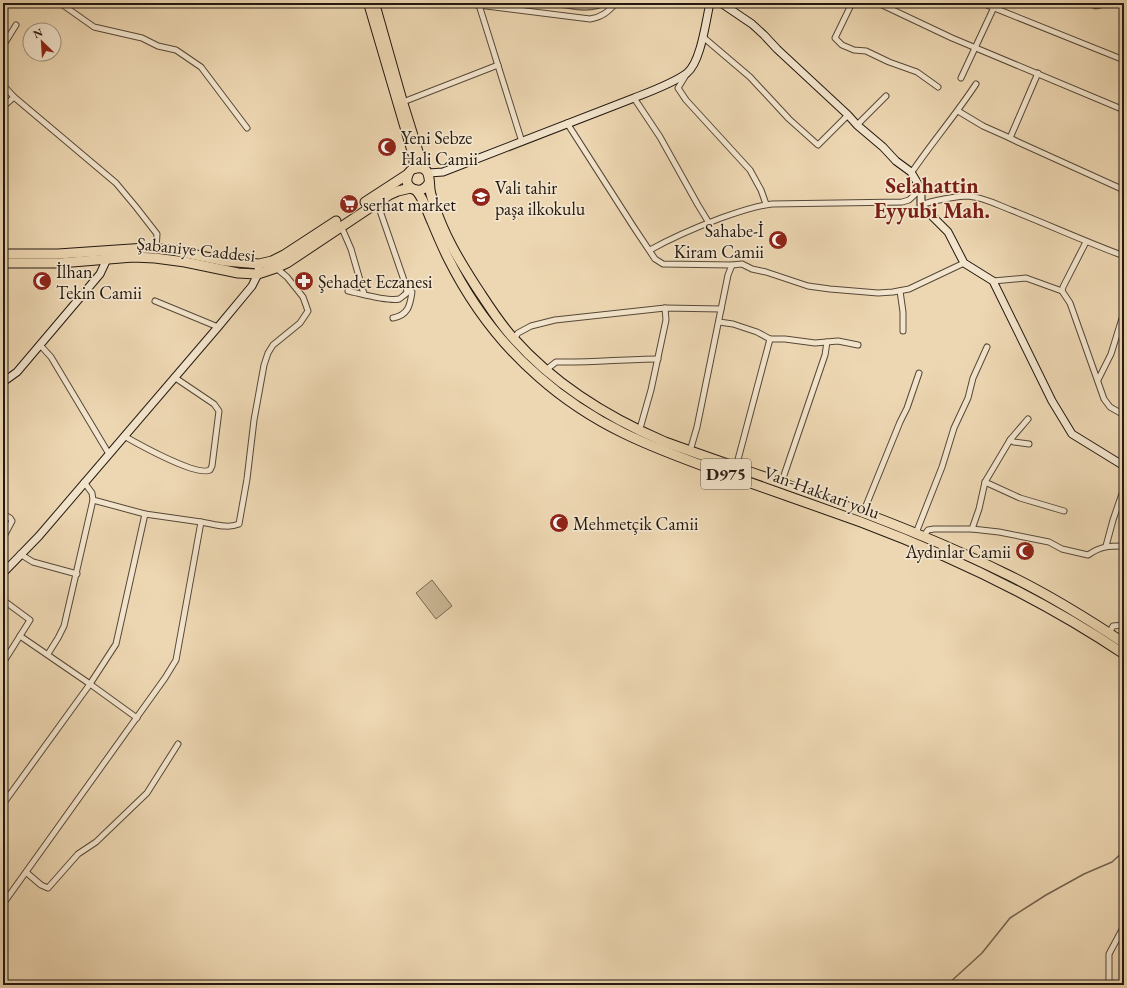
<svg xmlns="http://www.w3.org/2000/svg" width="1127" height="988" viewBox="0 0 1127 988" font-family="'EB Garamond',serif">
  <style>
    .green { fill: #cbb796; stroke: #776853 }
    .lines { fill: none; stroke-linecap: round; stroke-linejoin: round }
    .stream { stroke: #736450; stroke-width: 1.5 }
    .street-casing { stroke: #564838; stroke-width: 7 }
    .secondary-casing { stroke: #231810; stroke-width: 9 }
    .primary-casing { stroke: #231810; stroke-width: 10 }
    .highway-casing { stroke: #231810; stroke-width: 11 }
    .street { stroke: #f3e5cd; stroke-width: 5 }
    .secondary { stroke: #f3e5cd; stroke-width: 7 }
    .primary { stroke: #edd7b2; stroke-width: 8 }
    .highway { stroke: #edd7b2; stroke-width: 9 }
    .labels { text-anchor: middle; dominant-baseline: central; stroke-width: 3.5; stroke-linejoin: round; paint-order: stroke }
    .shield { fill: #f3e5cd; stroke: #615649; stroke-width: 1 }
    .shield-label { font-size: 17px; font-weight: bold; fill: #231810 }
    .poi-label { font-size: 18px; fill: #231810; stroke: #f3e5cd; text-anchor: start }
    .street-label { font-size: 18px; fill: #231810; stroke: #f3e5cd }
    .district-label { font-size: 22px; font-weight: bold; fill: #7a1f14; stroke: #f3e5cd }
  </style>
  <rect width="100%" height="100%" fill="#edd7b2"/>
  <filter id="stains"><feTurbulence type="fractalNoise" baseFrequency=".005" numOctaves="4"/><feColorMatrix values="0 0 0 0 .2 0 0 0 0 .09 0 0 0 0 .02 0 0 0 .5 -.17"/></filter>
  <radialGradient id="worn" r=".72"><stop offset=".6" stop-color="#630" stop-opacity="0"/><stop offset="1" stop-color="#630" stop-opacity=".3"/></radialGradient>
  <polygon class="green" points="432,580 452,606 436,619 416,593"/>
  <g class="lines">
    <g class="stream">
      <path d="M541,3C559,6 593,17 608,3"/>
      <path d="M1088,3C1094,14 1102,6 1111,5C1115,4 1120,6 1124,8"/>
      <polyline points="947,985 982,953 1010,918 1046,895 1084,874 1112,862 1124,851"/>
    </g>
    <g class="street-casing">
      <g id="street">
        <polyline points="60,3 94,27 142,38 158,46 176,50 201,67 247,128"/>
        <path d="M462,3L590,19C602,17 608,12 616,3"/>
        <polyline points="691,3 709,5"/>
        <polyline points="852,3 835,38 842,45 854,50 866,51 889,62 917,72 938,87"/>
        <polyline points="878,3 952,38 1124,110"/>
        <polyline points="982,3 1124,60"/>
        <polyline points="479,5 522,142"/>
        <polyline points="703,37 750,77 789,119 818,145 848,115"/>
        <polyline points="3,46 16,25"/>
        <polyline points="686,75 678,88 686,100 750,170 761,190 766,204"/>
        <polyline points="961,78 996,3"/>
        <polyline points="3,85 14,97 116,183 136,207 157,234 156,249"/>
        <polyline points="634,98 660,137 698,205 709,223"/>
        <polyline points="403,102 498,65"/>
        <polyline points="3,107 14,97"/>
        <polyline points="958,111 983,126 1010,138 1018,142 1124,190"/>
        <polyline points="567,123 633,226 655,259 663,264 732,265 742,264 752,269 766,272 808,286 830,289 878,293 893,292 909,289 964,263"/>
        <polyline points="857,125 886,96"/>
        <polyline points="1010,138 1038,73"/>
        <path d="M911,172L914,169C934,140 957,113 976,84"/>
        <path d="M921,205C931,201 957,196 968,196C983,197 998,205 1011,210C1049,225 1086,242 1124,256"/>
        <polyline points="341,226 351,249 364,294"/>
        <path d="M650,250C673,237 697,227 721,218C738,212 754,206 772,204L902,202L909,200L921,189"/>
        <polyline points="993,281 1026,278 1062,291 1070,303 1104,399 1110,407 1124,415"/>
        <path d="M348,291C359,293 388,302 399,299C401,298 404,295 407,293L406,286L377,202"/>
        <polyline points="900,291 903,312 903,331"/>
        <polyline points="1062,291 1063,287 1086,242"/>
        <polyline points="155,301 218,327"/>
        <path d="M393,318C408,315 410,306 412,292L406,286"/>
        <polyline points="719,322 733,324 757,332 770,339 785,339 815,343 838,341 858,345"/>
        <polyline points="514,339 518,333 531,326 555,320 665,308 721,309"/>
        <polyline points="40,345 51,357 109,454"/>
        <path d="M546,370L556,362C590,363 624,359 658,359"/>
        <polyline points="1098,380 1111,354 1124,312"/>
        <polyline points="639,432 651,390 666,320 665,308"/>
        <path d="M124,436C138,444 197,477 210,470L212,466L219,411L214,404L174,377"/>
        <polyline points="1010,440 1014,442 1029,444"/>
        <polyline points="690,451 697,427 728,275 732,265"/>
        <polyline points="736,467 770,339"/>
        <polyline points="985,482 1020,498 1064,511"/>
        <polyline points="781,484 825,355 827,342"/>
        <polyline points="863,513 900,422 907,408 919,373"/>
        <polyline points="3,514 10,518 12,521 3,538"/>
        <path d="M201,522C214,524 227,529 239,524L247,479L254,420L264,365L268,353L273,345L300,323L308,311L303,297L287,277L275,267"/>
        <polyline points="972,529 979,509 985,482 1010,440 1028,419"/>
        <polyline points="916,533 942,467 954,428 968,398 973,378 987,347"/>
        <path d="M923,537L928,530L934,529H972L999,532L1049,542L1062,549L1088,555C1101,546 1109,546 1124,546"/>
        <polyline points="1106,546 1113,520 1124,488"/>
        <polyline points="20,554 33,562 77,574"/>
        <polyline points="3,600 30,620 3,663"/>
        <polyline points="1109,633 1113,626 1124,625"/>
        <polyline points="20,636 90,684 137,718"/>
        <polyline points="48,654 58,638 64,626 93,500"/>
        <polyline points="3,804 90,684 116,644 145,514"/>
        <polyline points="27,873 41,885 48,888 78,854 96,842 147,793 178,744"/>
        <polyline points="3,904 165,678 176,660 201,522 145,514 93,500 92,493 84,482"/>
        <polyline points="1109,985 1109,954 1124,926"/>
      </g>
    </g>
    <g class="secondary-casing">
      <g id="secondary">
        <polyline points="721,3 752,24 764,35 777,49 848,115 857,125 883,147 896,161 911,172 921,189 921,205 948,232 964,263 993,281 1052,401 1072,434 1124,466"/>
        <path d="M429,173L443,172L634,98C649,92 674,83 687,73C701,62 706,20 710,3"/>
        <polyline points="3,382 17,372 100,274 107,259"/>
        <polyline points="3,573 39,536 218,327 252,286 258,274 258,270"/>
      </g>
    </g>
    <g class="primary-casing">
      <g id="primary">
        <polyline points="368,3 413,156 414,169"/>
        <polyline points="375,3 403,102 424,169"/>
      </g>
    </g>
    <g class="highway-casing">
      <g id="highway">
        <path d="M429,183C421,197 402,188 408,175C409,171 413,168 417,168C431,166 429,181 430,190C431,196 433,201 435,207C444,235 459,260 475,285C487,303 499,323 514,339C555,385 609,418 665,442C779,483 895,519 1004,573C1046,593 1085,617 1124,643"/>
        <path d="M416,190C424,199 427,211 432,222C437,234 442,246 448,258C470,302 501,344 538,376C594,426 651,447 720,472C767,489 814,505 861,522C954,557 1042,599 1124,654"/>
        <polyline points="365,202 408,174"/>
        <polyline points="3,254 58,254 146,248 172,250 225,261 259,264 272,261 284,255 336,221"/>
        <polyline points="3,263 60,263 133,257 155,258 185,262 238,273 258,274 276,268 287,263 389,195 398,191 411,188"/>
      </g>
    </g>
    <use href="#street" class="street"/>
    <use href="#secondary" class="secondary"/>
    <use href="#primary" class="primary"/>
    <use href="#highway" class="highway"/>
  </g>
  <defs>
    <g id="mosque-disc" transform="scale(1)"><circle r="9.5" fill="#8f2418" stroke="#f3e5cd"/><path d="M3.5-4.9A6 6 0 1 0 3.5 4.9A5 5 0 1 1 3.5-4.9Z" fill="#fff"/></g>
    <g id="school-disc" transform="scale(1)"><circle r="9.5" fill="#8f2418" stroke="#f3e5cd"/><path d="M0-5L7-2L0 1L-7-2ZM-4 1L0 2.5L4 1V4Q0 6-4 4Z" fill="#fff"/></g>
    <g id="supermarket-disc" transform="scale(1)"><circle r="9.5" fill="#8f2418" stroke="#f3e5cd"/><path d="M-6-5.5h2.5l.6 2H6L4.5 2H-2.5L-4.4-4H-6ZM-1.5 3.2a1.3 1.3 0 1 0 .1 0ZM3 3.2a1.3 1.3 0 1 0 .1 0Z" fill="#fff"/></g>
    <g id="pharmacy-disc" transform="scale(1)"><circle r="9.5" fill="#8f2418" stroke="#f3e5cd"/><path d="M-2-6h4v4h4v4h-4v4h-4v-4h-4v-4h4Z" fill="#fff"/></g>
  </defs>
  <g fill-rule="evenodd">
    <use href="#mosque-disc" x="387" y="147"/>
    <use href="#school-disc" x="481" y="197"/>
    <use href="#supermarket-disc" x="349" y="204"/>
    <use href="#mosque-disc" x="778" y="240"/>
    <use href="#mosque-disc" x="42" y="281"/>
    <use href="#pharmacy-disc" x="304" y="281"/>
    <use href="#mosque-disc" x="559" y="523"/>
    <use href="#mosque-disc" x="1025" y="551"/>
  </g>
  <g class="labels">
    <rect class="shield" x="701" y="459" width="50" height="30" rx="3"/>
    <g class="shield-label">
      <text x="726" y="474">D975</text>
    </g>
    <g class="poi-label">
      <text x="401" y="137">Yeni Sebze<tspan x="401" dy="21">Hali Camii</tspan></text>
      <text x="495" y="187">Vali tahir<tspan x="495" dy="21">paşa ilkokulu</tspan></text>
      <text x="363" y="204">serhat market</text>
      <text x="764" y="230" text-anchor="end">Sahabe-İ<tspan x="764" dy="21">Kiram Camii</tspan></text>
      <text x="56" y="271">İlhan<tspan x="56" dy="21">Tekin Camii</tspan></text>
      <text x="318" y="281">Şehadet Eczanesi</text>
      <text x="573" y="523">Mehmetçik Camii</text>
      <text x="1011" y="551" text-anchor="end">Aydınlar Camii</text>
    </g>
    <g class="street-label">
      <text transform="translate(196 249) rotate(6)">Şabaniye Caddesi</text>
      <text transform="translate(822 492) rotate(20)">Van-Hakkari yolu</text>
    </g>
    <g class="district-label">
      <text x="932" y="185">Selahattin<tspan x="932" dy="25">Eyyubi Mah.</tspan></text>
    </g>
  </g>
  <rect width="1127" height="988" fill="none" stroke="#edd7b2" stroke-width="16"/>
  <rect x="4" y="4" width="1119" height="980" fill="none" stroke="#231810" stroke-width="2"/>
  <rect x="8" y="8" width="1111" height="972" fill="none" stroke="#231810"/>
  <g transform="translate(42 42) rotate(335)"><circle r="19" fill="#f3e5cd" stroke="#a09381"/>
  <path d="M0-3L7 15L0 10L-7 15Z" fill="#8f2418"/>
  <text y="-6" font-size="11" font-weight="bold" text-anchor="middle" fill="#231810">N</text>
  </g>
  <rect width="100%" height="100%" filter="url(#stains)"/>
  <rect width="100%" height="100%" fill="url(#worn)"/>
</svg>
